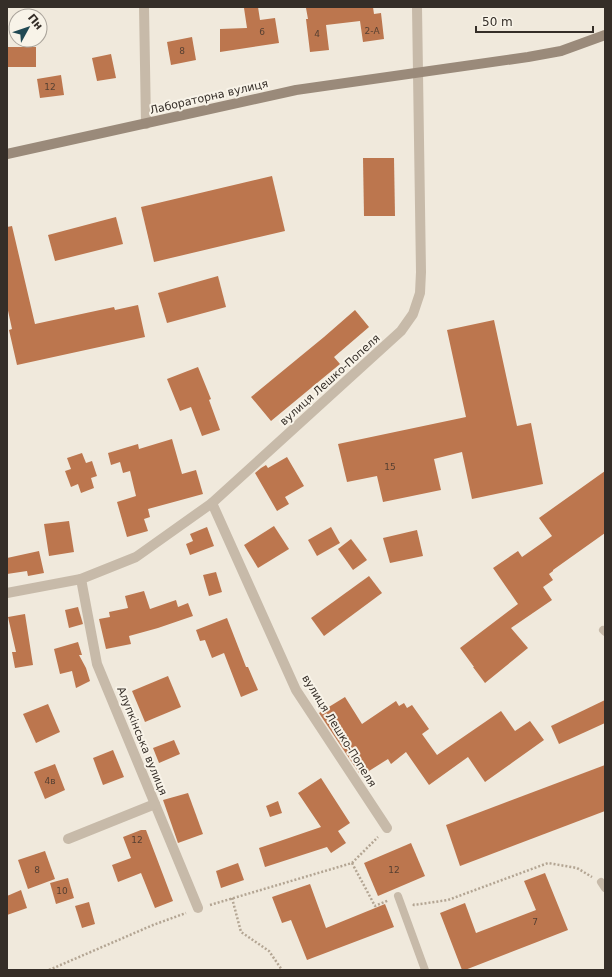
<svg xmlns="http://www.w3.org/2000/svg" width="612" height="977" viewBox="0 0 612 977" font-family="'DejaVu Sans',sans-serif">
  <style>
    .building { fill: #bc764e }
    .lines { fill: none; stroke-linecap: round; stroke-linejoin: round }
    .path { stroke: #b3a593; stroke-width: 2.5; stroke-dasharray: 2 2; stroke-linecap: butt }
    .lane { stroke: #c7baa9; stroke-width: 8 }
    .street { stroke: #c7baa9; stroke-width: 10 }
    .secondary { stroke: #9a8a7a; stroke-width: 10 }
    .labels { text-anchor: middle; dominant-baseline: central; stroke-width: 4; stroke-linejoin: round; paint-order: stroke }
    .number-label { font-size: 9px; fill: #574032 }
    .street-label { font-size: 11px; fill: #352e28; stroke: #f8f3e8 }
  </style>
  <rect width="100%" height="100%" fill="#f0e9dc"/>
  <g class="building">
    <polygon points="253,7 258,7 260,20 275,18 279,43 220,52 220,29 247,28 244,8"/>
    <polygon points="314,7 373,7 374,14 381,13 384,39 363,42 360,21 326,25 329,50 310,52 306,19 308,19 306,8"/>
    <polygon points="192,37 196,60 171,65 167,42"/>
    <rect x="7" y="47" width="29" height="20"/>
    <polygon points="111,54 116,78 97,81 92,58"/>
    <polygon points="61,75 64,95 40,98 37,79"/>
    <polygon points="363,158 394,158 395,216 364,216"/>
    <polygon points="272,176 285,231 154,262 141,207"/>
    <polygon points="116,217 123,244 55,261 48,235"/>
    <polygon points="12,226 35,324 114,307 115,310 138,305 145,337 17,365 9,330 12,329 7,306 7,227"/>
    <polygon points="218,276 226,307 167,323 158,293"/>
    <polygon points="355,310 369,327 334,357 340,364 271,421 251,397 324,337"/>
    <polygon points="494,320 517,426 531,423 543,484 472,499 462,452 434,459 441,490 383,502 377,476 347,482 338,444 466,417 447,330"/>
    <polygon points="198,367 211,399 209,400 220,430 202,436 191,407 180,411 167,379"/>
    <polygon points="172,439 182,474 196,470 203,494 148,509 150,517 144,519 148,531 127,537 117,502 136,496 130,471 123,473 120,462 111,465 108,453 138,444 139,449"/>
    <polygon points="82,453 86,463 92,461 97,476 91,478 94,488 81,493 78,484 71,487 65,471 71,469 67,458"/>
    <polygon points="287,457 304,486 285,497 289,504 277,511 255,473 261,468 266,465 268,468"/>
    <polygon points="605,471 605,533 553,570 553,571 549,574 553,580 543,587 552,600 511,628 528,648 485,683 473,667 474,667 460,648 518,604 493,568 518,551 522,557 552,536 539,518"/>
    <polygon points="69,521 74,552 49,556 44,524"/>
    <polygon points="274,526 289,549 258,568 244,545"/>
    <polygon points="207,527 214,546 190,555 186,544 193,541 190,534"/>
    <polygon points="331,527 340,543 317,556 308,540"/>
    <polygon points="417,530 423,556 390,563 383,538"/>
    <polygon points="351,539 367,560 353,570 338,549"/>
    <polygon points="39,551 44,573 28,576 27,571 7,574 7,558"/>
    <polygon points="216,572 222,592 209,596 203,575"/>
    <polygon points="369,576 382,593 324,636 311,618"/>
    <polygon points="144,591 150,609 176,600 178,607 188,603 193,616 158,628 129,636 131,644 106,649 99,619 110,617 109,612 128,608 125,596"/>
    <polygon points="78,607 83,624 69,628 65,610"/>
    <polygon points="25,614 33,665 15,668 12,652 16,652 8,617"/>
    <polygon points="227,618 246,667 248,667 258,690 241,697 224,653 212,658 205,640 200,641 196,630"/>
    <polygon points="78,642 82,655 79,655 86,668 90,681 76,688 72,671 60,674 54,649"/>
    <polygon points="168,676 181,707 145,722 132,691"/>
    <polygon points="345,697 362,724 396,701 399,706 404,703 407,708 412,705 429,729 422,734 437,755 501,711 515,731 530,721 544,740 485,782 468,757 429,785 406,752 391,764 388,759 361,776 319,713"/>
    <polygon points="605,700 605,723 559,744 551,726"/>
    <polygon points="48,704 60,732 36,743 23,714"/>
    <polygon points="174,740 180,754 159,763 153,748"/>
    <polygon points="113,750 124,777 103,785 93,758"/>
    <polygon points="55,764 65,790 45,799 34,772"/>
    <polygon points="605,765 605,811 460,866 446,825"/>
    <polygon points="321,778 350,823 338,831 346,843 331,853 327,847 265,867 259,848 280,841 321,827 298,793"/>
    <polygon points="188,793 203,834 178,843 163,800"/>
    <polygon points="278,801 282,813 270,817 266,806"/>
    <polygon points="141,830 146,830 173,901 155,908 141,873 118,882 112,865 131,858 123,837"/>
    <polygon points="411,843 425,876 378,896 364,863"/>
    <polygon points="45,851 55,879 28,889 18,860"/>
    <polygon points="238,863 244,880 221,888 216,871"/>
    <polygon points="545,873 568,930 465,970 462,970 440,913 465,903 476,933 536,910 524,881"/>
    <polygon points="68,878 74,898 56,904 50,883"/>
    <polygon points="310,884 326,928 385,904 394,927 307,960 291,920 282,923 272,897"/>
    <polygon points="21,890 27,908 7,915 7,896"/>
    <polygon points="89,902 95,924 82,928 75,906"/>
  </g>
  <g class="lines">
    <g class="path">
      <polyline points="352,863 375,906 389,900"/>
      <polyline points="232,898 241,932 269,951 282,970"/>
      <polyline points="413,904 414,905 448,900 548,863 577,868 592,877"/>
      <polyline points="210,905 352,863 378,837"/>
      <polyline points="49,970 153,925 186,913"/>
    </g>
    <g class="lane">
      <polyline points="603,630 605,632"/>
      <polyline points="601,882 605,888"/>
      <polyline points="398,896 425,970"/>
    </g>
    <g class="street">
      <polyline points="144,7 146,124"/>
      <polyline points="212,503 296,690 387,828"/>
      <polyline points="81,579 97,664 198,908"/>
      <polyline points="7,593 81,579 136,557 212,503 401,331 413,314 420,293 421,272 417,7"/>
      <polyline points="68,839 155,804"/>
    </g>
    <polyline class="secondary" points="7,154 296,90 528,57 561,51 605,35"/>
  </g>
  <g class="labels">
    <g class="number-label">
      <text x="372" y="31">2-А</text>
      <text x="262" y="32">6</text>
      <text x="317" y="34">4</text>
      <text x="182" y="51">8</text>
      <text x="50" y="87">12</text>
      <text x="390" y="467">15</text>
      <text x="50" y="781">4в</text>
      <text x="137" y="840">12</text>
      <text x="37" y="870">8</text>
      <text x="394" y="870">12</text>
      <text x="62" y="891">10</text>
      <text x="535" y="922">7</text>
    </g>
    <g class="street-label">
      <text transform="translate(209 97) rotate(-13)">Лабораторна вулиця</text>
      <text transform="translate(330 380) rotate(-42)">вулиця Лешко-Попеля</text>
      <text transform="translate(339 731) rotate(58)">вулиця Лешко-Попеля</text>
      <text transform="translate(142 741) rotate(68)">Алупкінська вулиця</text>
    </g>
  </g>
  <rect width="612" height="977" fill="none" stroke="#352e28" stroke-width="16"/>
  <g transform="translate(28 28) rotate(50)"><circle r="19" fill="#f8f3e8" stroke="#aaa49b"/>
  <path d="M0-3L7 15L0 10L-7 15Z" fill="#214953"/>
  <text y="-6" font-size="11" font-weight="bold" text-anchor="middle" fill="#352e28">Пн</text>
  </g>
  <path d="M476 26v6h117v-6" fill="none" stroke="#352e28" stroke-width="2"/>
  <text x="482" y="26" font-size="12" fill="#352e28" stroke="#f8f3e8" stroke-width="3" paint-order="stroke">50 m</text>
</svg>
